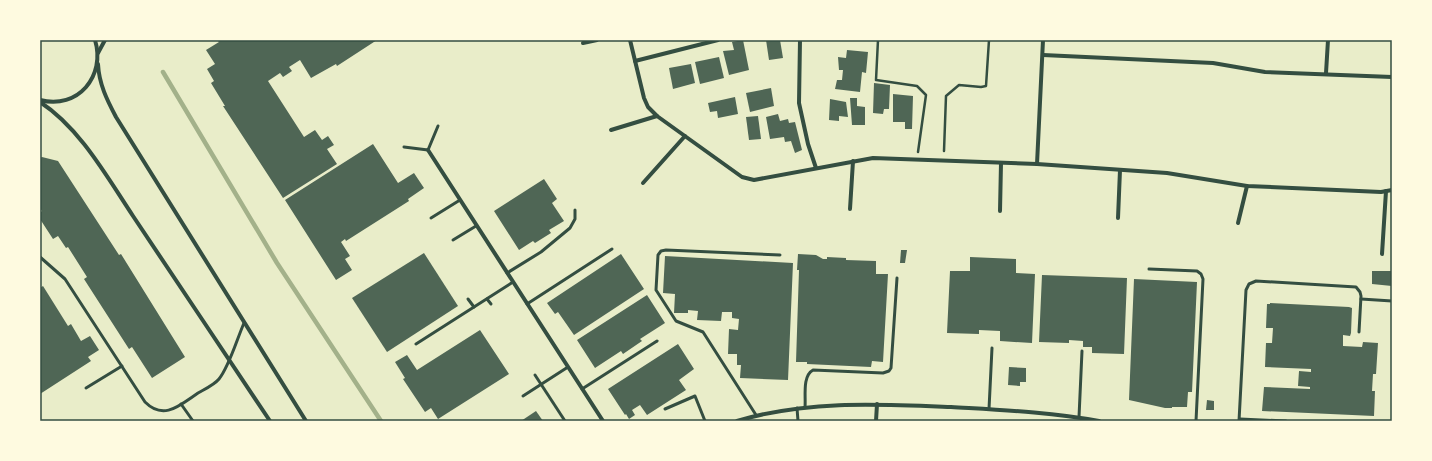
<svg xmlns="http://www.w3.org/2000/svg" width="1432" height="461" viewBox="0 0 1432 461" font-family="Inter,sans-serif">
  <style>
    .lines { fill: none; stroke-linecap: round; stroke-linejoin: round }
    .stream { stroke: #a3b18a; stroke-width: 4.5 }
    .building { fill: #4f6655 }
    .path { stroke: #344e41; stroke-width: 2.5 }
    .service { stroke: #344e41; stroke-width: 3 }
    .minor { stroke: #344e41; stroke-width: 4 }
    .neatline { fill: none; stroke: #344e41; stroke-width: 1.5 }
  </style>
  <rect width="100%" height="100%" fill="#e9edc9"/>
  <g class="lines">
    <polyline class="stream" points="163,72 277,263 381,421"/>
  </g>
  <g class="building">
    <polygon points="217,40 377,40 337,66 336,64 311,78 300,60 289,67 292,71 283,77 280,73 268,81 304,137 315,130 322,140 328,136 334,145 327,149 337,164 283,198 223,106 225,106 211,83 214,81 207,69 215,64 206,50 219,42"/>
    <polygon points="743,40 749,70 729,75 723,51 734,50 732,42"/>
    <polygon points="766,40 780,40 783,58 769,60"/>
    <polygon points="847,50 868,52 866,73 862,72 860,92 835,89 837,80 842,80 843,70 839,70 838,57 846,58"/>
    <polygon points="719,57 724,78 700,84 695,62"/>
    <polygon points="691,64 695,83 673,89 669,68"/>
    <polygon points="874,83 890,85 889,109 884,109 883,114 873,113"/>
    <polygon points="771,88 774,106 750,112 746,93"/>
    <polygon points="893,94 913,96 912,129 905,129 905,122 893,122"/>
    <polygon points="735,97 738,114 718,118 717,111 710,112 708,103"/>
    <polygon points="850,98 857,98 857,106 865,107 865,125 852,125"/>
    <polygon points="830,99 846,102 848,117 839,116 839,121 829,120"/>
    <polygon points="778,114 780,121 788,119 789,123 795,122 802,150 795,153 791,141 785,142 784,137 770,139 766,117"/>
    <polygon points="758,116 761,139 749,140 746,117"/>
    <polygon points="373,144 398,183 414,173 424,188 408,199 409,201 346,241 345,239 341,242 350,256 345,259 352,270 336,280 285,200"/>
    <polygon points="42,157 58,161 119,255 121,254 185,357 152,378 132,347 129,349 84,279 87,277 68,247 66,248 58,236 53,239 40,219 40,213 42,211 40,208 40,158"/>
    <polygon points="544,179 557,199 552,203 564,221 549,230 551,233 535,243 533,241 519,250 494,211"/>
    <polygon points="901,250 907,250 905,263 900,263"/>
    <polygon points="424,253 458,306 387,352 352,298"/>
    <polygon points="621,254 644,289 574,335 558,312 555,314 547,303"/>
    <polygon points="798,254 816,255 823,259 827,259 827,257 846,258 846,260 876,261 876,274 888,274 883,362 872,361 871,367 807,364 807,362 796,362 799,270 797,270"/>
    <polygon points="665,256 793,263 788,380 740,378 741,365 737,365 737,354 728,354 729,329 738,330 739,319 732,318 732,312 722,312 721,321 697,320 698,311 688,310 688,313 674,313 675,294 663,293"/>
    <polygon points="970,257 1016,259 1016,273 1035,274 1032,343 1000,341 1000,331 979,330 979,334 947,333 950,271 970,271"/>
    <polygon points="1372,271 1392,271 1392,286 1372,284"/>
    <polygon points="1042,275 1127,278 1124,354 1092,353 1092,347 1083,347 1083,341 1069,340 1069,343 1039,342"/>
    <polygon points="1134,279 1197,282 1192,392 1188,392 1187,407 1172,407 1172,408 1165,408 1129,400"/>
    <polygon points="43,286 68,326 71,324 81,341 90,336 99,350 88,357 91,361 40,394 40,288"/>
    <polygon points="647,295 665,323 640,339 642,341 623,354 621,351 595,368 577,340"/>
    <polygon points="1270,303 1349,307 1352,308 1351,333 1350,336 1343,335 1343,346 1362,347 1363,342 1378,343 1376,374 1373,374 1372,391 1375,391 1374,416 1262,411 1264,387 1310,389 1310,387 1298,386 1299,371 1311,372 1311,369 1265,367 1266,343 1272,343 1273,328 1266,328 1267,304 1270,304"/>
    <polygon points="480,330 509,374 438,419 431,408 425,412 403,379 405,378 395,362 407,355 417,370"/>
    <polygon points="678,344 694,369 679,380 686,390 647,415 640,405 632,410 635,415 629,419 626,414 625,415 608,389"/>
    <polygon points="1009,367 1026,368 1026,382 1020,382 1020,386 1008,385"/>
    <polygon points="1207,400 1214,401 1214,410 1206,410"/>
    <polygon points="536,411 543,421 521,421"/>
  </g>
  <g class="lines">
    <g class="path">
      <polyline points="878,40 876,80 917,86 926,95 918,152"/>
      <polyline points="944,151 946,96 959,85 981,87 986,86 989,40"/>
    </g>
    <g class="service">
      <polyline points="404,147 428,150 438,126"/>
      <polyline points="431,218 460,200"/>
      <polyline points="453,240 476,226"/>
      <path d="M40,257L65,279L145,402C164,421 180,405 198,393C205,389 214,385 219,379C229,367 237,339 244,323"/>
      <polyline points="1149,269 1197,271 1201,274 1203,279 1196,421"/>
      <polyline points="507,273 541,252 570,228 575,219 575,210"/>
      <polyline points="468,299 474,307"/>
      <polyline points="487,299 491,304"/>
      <polyline points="1361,299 1392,301"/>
      <polyline points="527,304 612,249"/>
      <polyline points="416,344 513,282"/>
      <polyline points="535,375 565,421"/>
      <polyline points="86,388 122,366"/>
      <polyline points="582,389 657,341"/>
      <polyline points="523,396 568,367"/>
      <polyline points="181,404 193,421"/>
      <path d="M805,407C806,397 802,376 813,370L883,373L889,371L891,368L897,278"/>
      <polyline points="797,408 798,421"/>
      <polyline points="665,409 695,396 705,421"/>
      <polyline points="989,409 992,348"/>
      <polyline points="756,415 703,332 676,321 656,290 658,255 661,251 666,250 780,255"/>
      <polyline points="1079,417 1082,351"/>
      <polyline points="1240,419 1286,421"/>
      <polyline points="1239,421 1246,290 1249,284 1256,281 1356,287 1360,292 1361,296 1359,332"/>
    </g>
    <g class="minor">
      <polyline points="630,40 644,98 648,107 657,116 742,177 754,180 873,158 1037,164 1167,173 1247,186 1381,192 1392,190"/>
      <polyline points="800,40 799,103 808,144 816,168"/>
      <polyline points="583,43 597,40"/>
      <polyline points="98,53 105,40"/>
      <polyline points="1043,55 1213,63 1265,72 1392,77"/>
      <polyline points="635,61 718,40"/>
      <path d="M98,64C99,84 107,100 116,117L306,421"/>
      <polyline points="1326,73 1328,40"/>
      <path d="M40,100C78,110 106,76 95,40"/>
      <path d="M40,102C80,128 107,177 133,216C179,284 224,353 270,421"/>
      <polyline points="611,130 657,116"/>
      <polyline points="428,150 603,421"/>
      <polyline points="1037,164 1043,40"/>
      <polyline points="643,183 685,136"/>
      <polyline points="850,209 853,161"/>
      <polyline points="1000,211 1001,163"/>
      <polyline points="1118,218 1120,170"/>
      <polyline points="1238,223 1247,186"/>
      <polyline points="1382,254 1386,191"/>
      <path d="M737,421C807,400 879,404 951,407C1001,410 1050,412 1099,421"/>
      <polyline points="876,421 877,404"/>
    </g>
  </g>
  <rect width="1432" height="461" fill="none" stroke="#fefae0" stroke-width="82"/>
  <rect x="41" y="41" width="1350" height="379" class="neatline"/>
</svg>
